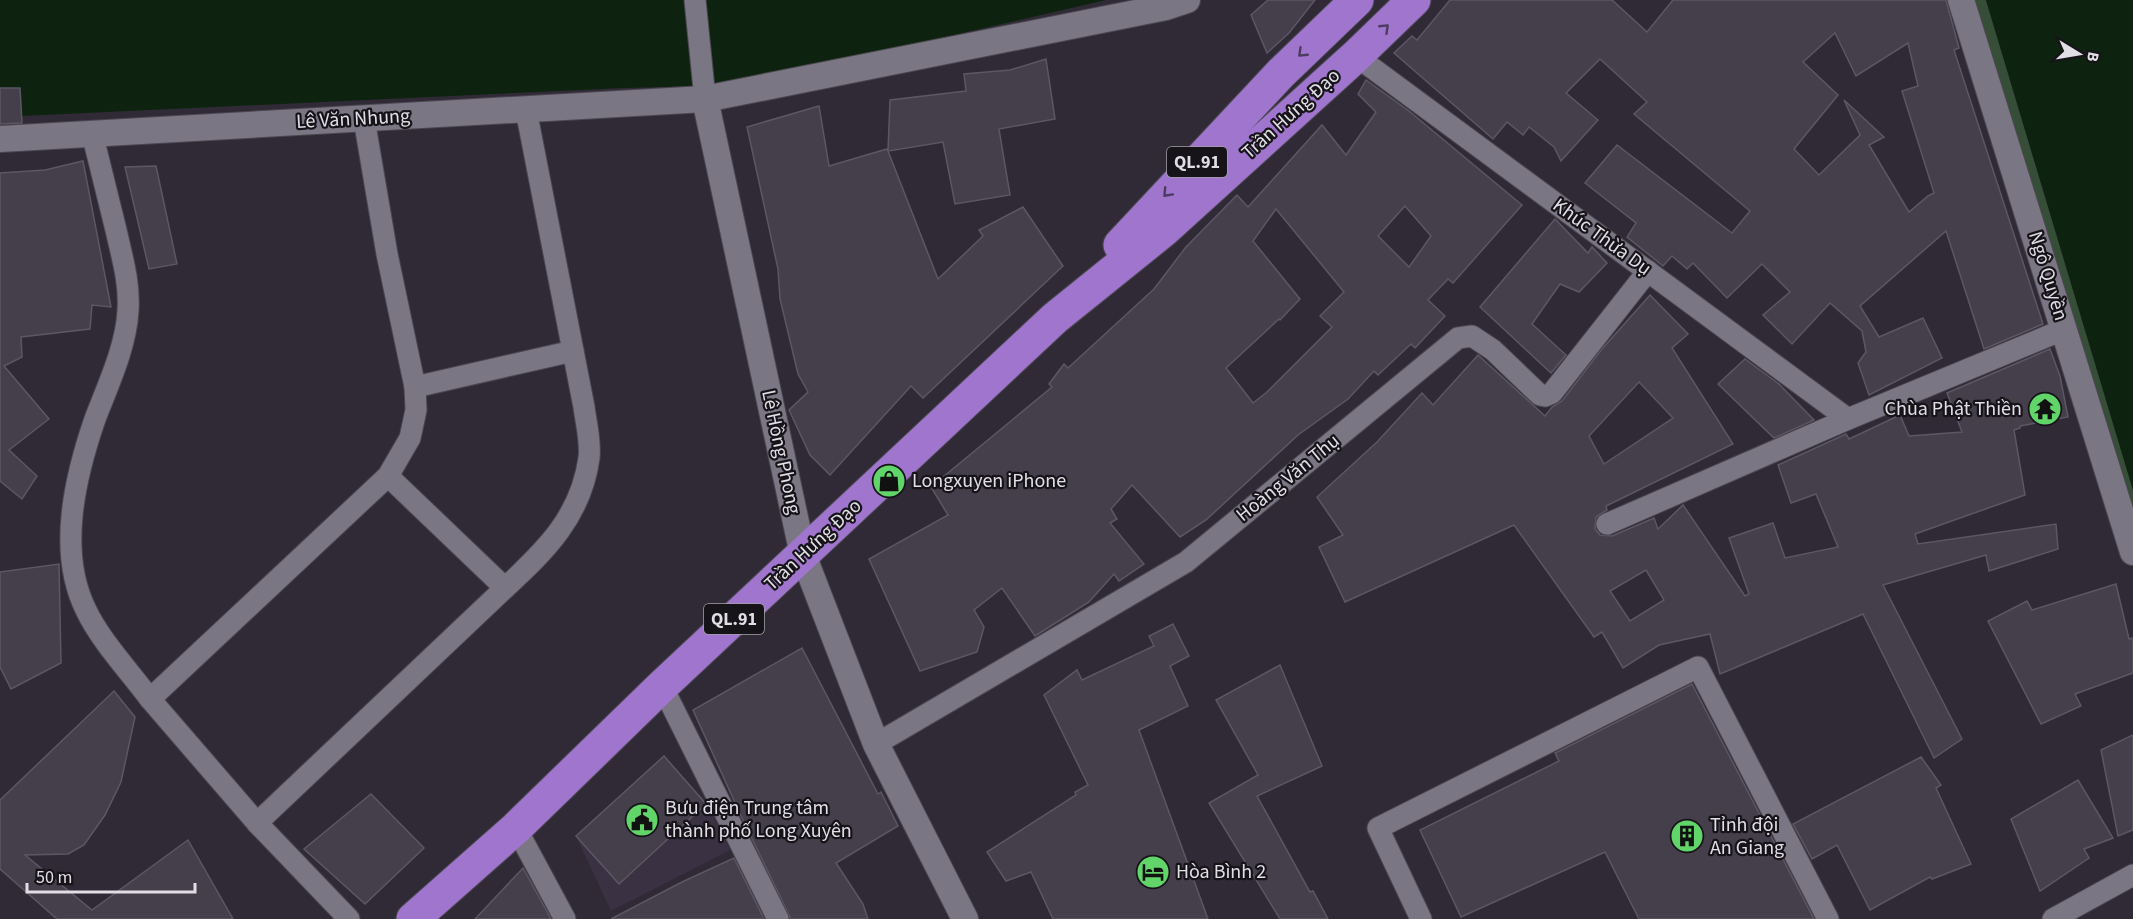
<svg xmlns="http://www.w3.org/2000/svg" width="2133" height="919" viewBox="0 0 2133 919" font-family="'Source Sans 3',sans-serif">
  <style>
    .built { fill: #3a3243 }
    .green { fill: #364d37 }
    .water { fill: #0d230f }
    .building { fill: #453f4c; stroke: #5c5764; stroke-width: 1.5; fill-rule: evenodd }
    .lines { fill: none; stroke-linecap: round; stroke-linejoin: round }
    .minor-casing { stroke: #4c4751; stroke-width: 23 }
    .tertiary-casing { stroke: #4c4751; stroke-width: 28 }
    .trunk-casing { stroke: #4c4751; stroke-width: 35 }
    .minor { stroke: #7b7683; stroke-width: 21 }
    .tertiary { stroke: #7b7683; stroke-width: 26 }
    .trunk { stroke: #a075ce; stroke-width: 33 }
    .oneway { stroke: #4d3b61 }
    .labels { text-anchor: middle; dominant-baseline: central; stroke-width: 4.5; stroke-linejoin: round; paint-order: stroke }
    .shield { fill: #161419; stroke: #a4a1a8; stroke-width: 1.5 }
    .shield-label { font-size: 18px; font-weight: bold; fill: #e1dee6 }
    .street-label { font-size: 20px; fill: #e1dee6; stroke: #161419 }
    .poi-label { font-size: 20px; fill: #e1dee6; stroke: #161419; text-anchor: start }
  </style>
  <rect width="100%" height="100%" fill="#2f2a36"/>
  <polygon class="built" points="664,756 707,803 730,850 611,911 576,836"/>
  <polygon class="green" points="1968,0 1986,0 2133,490 2133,546"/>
  <g class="water">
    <polygon points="0,0 1106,0 736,85 623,88 0,117"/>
    <polygon points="1986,0 2133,0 2133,490"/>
  </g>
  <g class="building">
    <polygon points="1268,0 1315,0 1289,33 1267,53 1251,15"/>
    <path d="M1450,0H1612L1647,32L1673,0H1946L1959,48L1954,50L2043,324L1984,349L1946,231L1860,306L1879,337L1923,318L1942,358L1869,395L1858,363L1866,352L1862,331L1830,303L1792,344L1763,315L1790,292L1762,264L1727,298L1693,263L1687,269L1672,256L1663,266L1627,237L1636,223L1585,183L1617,145L1732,233L1750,211L1634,114L1647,102L1600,59L1566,93L1598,120L1561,161L1554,147L1529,127L1523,135L1507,122L1493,139L1394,53L1412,36L1417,40ZM1835,33L1856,76L1908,43L1918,86L1902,91L1934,193L1928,196L1909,212L1869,145L1884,137L1844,100L1860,135L1819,175L1794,149L1838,95L1803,62Z"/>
    <polygon points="1046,59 1055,119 999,129 1010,195 955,204 943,142 888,151 938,279 983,236 979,230 1023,207 1063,266 923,398 911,386 830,475 810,455 789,410 808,392 798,374 780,299 778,269 747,127 819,106 829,166 887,149 888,151 890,100 966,91 964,74 1010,70"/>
    <path d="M1366,80L1409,111L1522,205L1453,283L1448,279L1428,300L1445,316L1415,348L1411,344L1378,375L1374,371L1348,399L1298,435L1206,520L1180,537L1132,485L1111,509L1117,519L1110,523L1144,564L1119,581L1114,574L1089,602L1035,636L1002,588L974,610L984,627L977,652L920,671L869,559L948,515L931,487L1052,387L1049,384L1064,364L1068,368L1154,289L1186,247L1237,195L1248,207L1322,125L1346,155L1376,112L1358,94ZM1405,206L1431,236L1409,267L1378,236ZM1276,209L1344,292L1320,316L1332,327L1267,392L1253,403L1226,368L1279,319L1280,320L1300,299L1253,241Z"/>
    <polygon points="0,88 20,88 22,123 0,124"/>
    <polygon points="83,161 111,307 92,305 90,329 21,337 22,357 4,366 49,419 9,450 37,476 22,499 0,481 0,173 45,170"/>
    <polygon points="156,166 177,264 149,269 125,167"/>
    <polygon points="1555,219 1588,253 1592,247 1607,263 1579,292 1560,284 1532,324 1566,355 1551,373 1480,307"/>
    <path d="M1650,295L1688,334L1672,348L1733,444L1606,506L1607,510L1596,517L1595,529L1600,535L1612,536L1654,518L1658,529L1683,505L1745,596L1749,594L1729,538L1773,523L1785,558L1838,547L1816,494L1791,503L1778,465L1846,434L1849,439L1900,415L1909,436L1962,432L1947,393L2050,349L2060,376L2068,417L2020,426V428L2014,430L2025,495L1915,534L1918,544L2056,524L2058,549L1989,571L1986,555L1883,585L1962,739L1934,758L1863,614L1720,674L1710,634L1659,645L1623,668L1602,632L1594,637L1514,525L1345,602L1319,547L1343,535L1317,497L1377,442L1422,393L1433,405L1478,355L1545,416L1552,407L1562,401L1602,349ZM1639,382L1673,418L1604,464L1589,436ZM1646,570L1664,600L1630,621L1610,591Z"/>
    <polygon points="1745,359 1779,384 1814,420 1774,438 1718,384"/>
    <polygon points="59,564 61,663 11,689 0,667 0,572"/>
    <polygon points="2116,584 2129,639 2133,638 2133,673 2075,694 2081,706 2041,724 1988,621 2027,601 2032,610"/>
    <polygon points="1173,624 1189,656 1170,666 1188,706 1139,730 1208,919 1053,919 1031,872 1006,881 987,852 1076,795 1075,792 1088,785 1044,695 1077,670 1082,680 1154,646 1149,636"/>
    <polygon points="802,648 878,794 881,792 898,826 836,863 863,904 868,919 791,919 741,816 693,710"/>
    <polygon points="1280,665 1322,766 1257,796 1310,892 1313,891 1328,919 1280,919 1209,803 1258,775 1216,700"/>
    <polygon points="1692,684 1814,919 1639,919 1605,852 1461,917 1420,830 1559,761 1555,753"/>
    <polygon points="114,691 135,717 121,782 105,815 84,845 68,854 25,855 92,910 188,840 233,919 57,919 0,869 0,800"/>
    <polygon points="2133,735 2133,830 2118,836 2101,750"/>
    <polygon points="664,756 706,804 619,884 576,836"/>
    <polygon points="1921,757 1941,785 1936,788 1971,864 1932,879 1930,877 1870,910 1837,845 1812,859 1793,824"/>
    <polygon points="2078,780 2113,838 2084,849 2089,858 2040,891 2011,819"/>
    <polygon points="371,794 424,848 365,904 304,849"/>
    <polygon points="734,858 764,919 611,919 682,882"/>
    <polygon points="523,868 551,919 475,919"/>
  </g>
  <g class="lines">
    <g class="minor-casing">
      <g id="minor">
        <polyline points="695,0 705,99"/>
        <polyline points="1356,56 1848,419"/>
        <path d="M92,133C100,165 108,198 116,230C122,257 130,283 128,311C126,347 108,385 95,419C75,477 57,552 86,610C100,640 130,672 150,699"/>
        <polyline points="415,387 573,351"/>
        <polyline points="1607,524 1848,419 2065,329"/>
        <path d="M505,588C546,550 581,516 589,458C591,441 586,423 584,407L526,110"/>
        <polyline points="662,686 778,919"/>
        <polyline points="876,744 1186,562 1458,338 1472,336 1493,350 1540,395 1545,396 1552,393 1648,271"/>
        <polyline points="257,823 505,588 388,476"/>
        <polyline points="516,828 565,919"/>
        <polyline points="349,919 257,823 150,699 388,476 410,438 416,410 415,387 387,254 364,119"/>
        <polyline points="1421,919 1378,828 1698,667 1828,919"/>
        <polyline points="2053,919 2133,875"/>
      </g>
    </g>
    <g class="tertiary-casing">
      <g id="tertiary">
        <polyline points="1961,0 2133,552"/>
        <polyline points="705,99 803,555 876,744 965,919"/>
        <polyline points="0,139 705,99 1166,7 1187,0"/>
      </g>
    </g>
    <g class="trunk-casing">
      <g id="trunk">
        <polyline points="1120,245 1281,73 1357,0"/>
        <polyline points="413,919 516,828 662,686 1055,318 1163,231 1356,56 1414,0"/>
      </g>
    </g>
    <use href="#minor" class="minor"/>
    <use href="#tertiary" class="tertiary"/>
    <use href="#trunk" class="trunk"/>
  </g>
  <defs><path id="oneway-chevron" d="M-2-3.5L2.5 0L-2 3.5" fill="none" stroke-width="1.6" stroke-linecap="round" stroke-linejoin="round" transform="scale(1.5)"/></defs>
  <g class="oneway">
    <use href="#oneway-chevron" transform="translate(1385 28) rotate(-44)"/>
    <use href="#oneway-chevron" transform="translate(1302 53) rotate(136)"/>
    <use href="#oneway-chevron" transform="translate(1167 193) rotate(133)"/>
  </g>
  <defs>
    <g id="temple-disc" transform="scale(1.725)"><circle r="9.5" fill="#61d56a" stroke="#161419"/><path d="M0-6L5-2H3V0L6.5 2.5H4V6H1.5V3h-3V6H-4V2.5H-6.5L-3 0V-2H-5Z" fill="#111"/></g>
    <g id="shop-disc" transform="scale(1.725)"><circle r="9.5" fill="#61d56a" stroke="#161419"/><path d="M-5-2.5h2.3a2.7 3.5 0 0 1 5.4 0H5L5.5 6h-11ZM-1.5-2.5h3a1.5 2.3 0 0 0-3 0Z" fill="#111"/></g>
    <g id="civic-disc" transform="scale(1.725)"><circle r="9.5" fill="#61d56a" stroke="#161419"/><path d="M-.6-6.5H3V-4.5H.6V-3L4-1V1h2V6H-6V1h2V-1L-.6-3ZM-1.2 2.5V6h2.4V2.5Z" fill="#111"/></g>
    <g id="building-disc" transform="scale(1.725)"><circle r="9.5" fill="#61d56a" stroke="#161419"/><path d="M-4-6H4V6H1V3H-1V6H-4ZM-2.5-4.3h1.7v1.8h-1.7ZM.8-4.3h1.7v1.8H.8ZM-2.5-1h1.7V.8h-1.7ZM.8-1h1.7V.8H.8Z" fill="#111"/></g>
    <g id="hotel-disc" transform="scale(1.725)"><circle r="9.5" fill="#61d56a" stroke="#161419"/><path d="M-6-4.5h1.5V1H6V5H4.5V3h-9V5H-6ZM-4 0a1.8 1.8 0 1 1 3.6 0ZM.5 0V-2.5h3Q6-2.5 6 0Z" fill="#111"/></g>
  </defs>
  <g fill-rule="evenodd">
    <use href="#temple-disc" x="2045" y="409"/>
    <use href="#shop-disc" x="889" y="481"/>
    <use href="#civic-disc" x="642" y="820"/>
    <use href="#building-disc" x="1687" y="836"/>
    <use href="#hotel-disc" x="1153" y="872"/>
  </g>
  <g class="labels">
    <g class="shield">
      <rect x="1167" y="147" width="60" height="30" rx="4.5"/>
      <rect x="704" y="604" width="60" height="30" rx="4.5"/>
    </g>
    <g class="shield-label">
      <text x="1197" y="162">QL.91</text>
      <text x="734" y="619">QL.91</text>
    </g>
    <g class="street-label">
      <text transform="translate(1291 114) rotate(-42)">Trần Hưng Đạo</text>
      <text transform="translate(353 119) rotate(-3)">Lê Văn Nhung</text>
      <text transform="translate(1602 237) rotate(36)">Khúc Thừa Dụ</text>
      <text transform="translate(2048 276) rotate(73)">Ngô Quyền</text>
      <text transform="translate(781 452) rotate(78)">Lê Hồng Phong</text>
      <text transform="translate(1288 478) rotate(-39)">Hoàng Văn Thụ</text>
      <text transform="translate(813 545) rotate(-43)">Trần Hưng Đạo</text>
    </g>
    <g class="poi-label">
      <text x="2022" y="409" text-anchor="end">Chùa Phật Thiền</text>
      <text x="912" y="481">Longxuyen iPhone</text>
      <text x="665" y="808">Bưu điện Trung tâm<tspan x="665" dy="23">thành phố Long Xuyên</tspan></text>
      <text x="1710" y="825">Tỉnh đội<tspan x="1710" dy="23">An Giang</tspan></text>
      <text x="1176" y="872">Hòa Bình 2</text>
    </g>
  </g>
  <g transform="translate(2079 54) rotate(101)" stroke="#161419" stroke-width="4.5" paint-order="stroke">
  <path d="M0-4.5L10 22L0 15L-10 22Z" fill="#e1dee6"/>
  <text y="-9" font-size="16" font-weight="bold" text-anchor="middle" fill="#e1dee6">B</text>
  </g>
  <path d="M27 883v9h168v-9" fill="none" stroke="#e1dee6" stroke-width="3"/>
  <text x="36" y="883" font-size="18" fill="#e1dee6" stroke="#161419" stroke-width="4.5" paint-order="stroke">50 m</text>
</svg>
